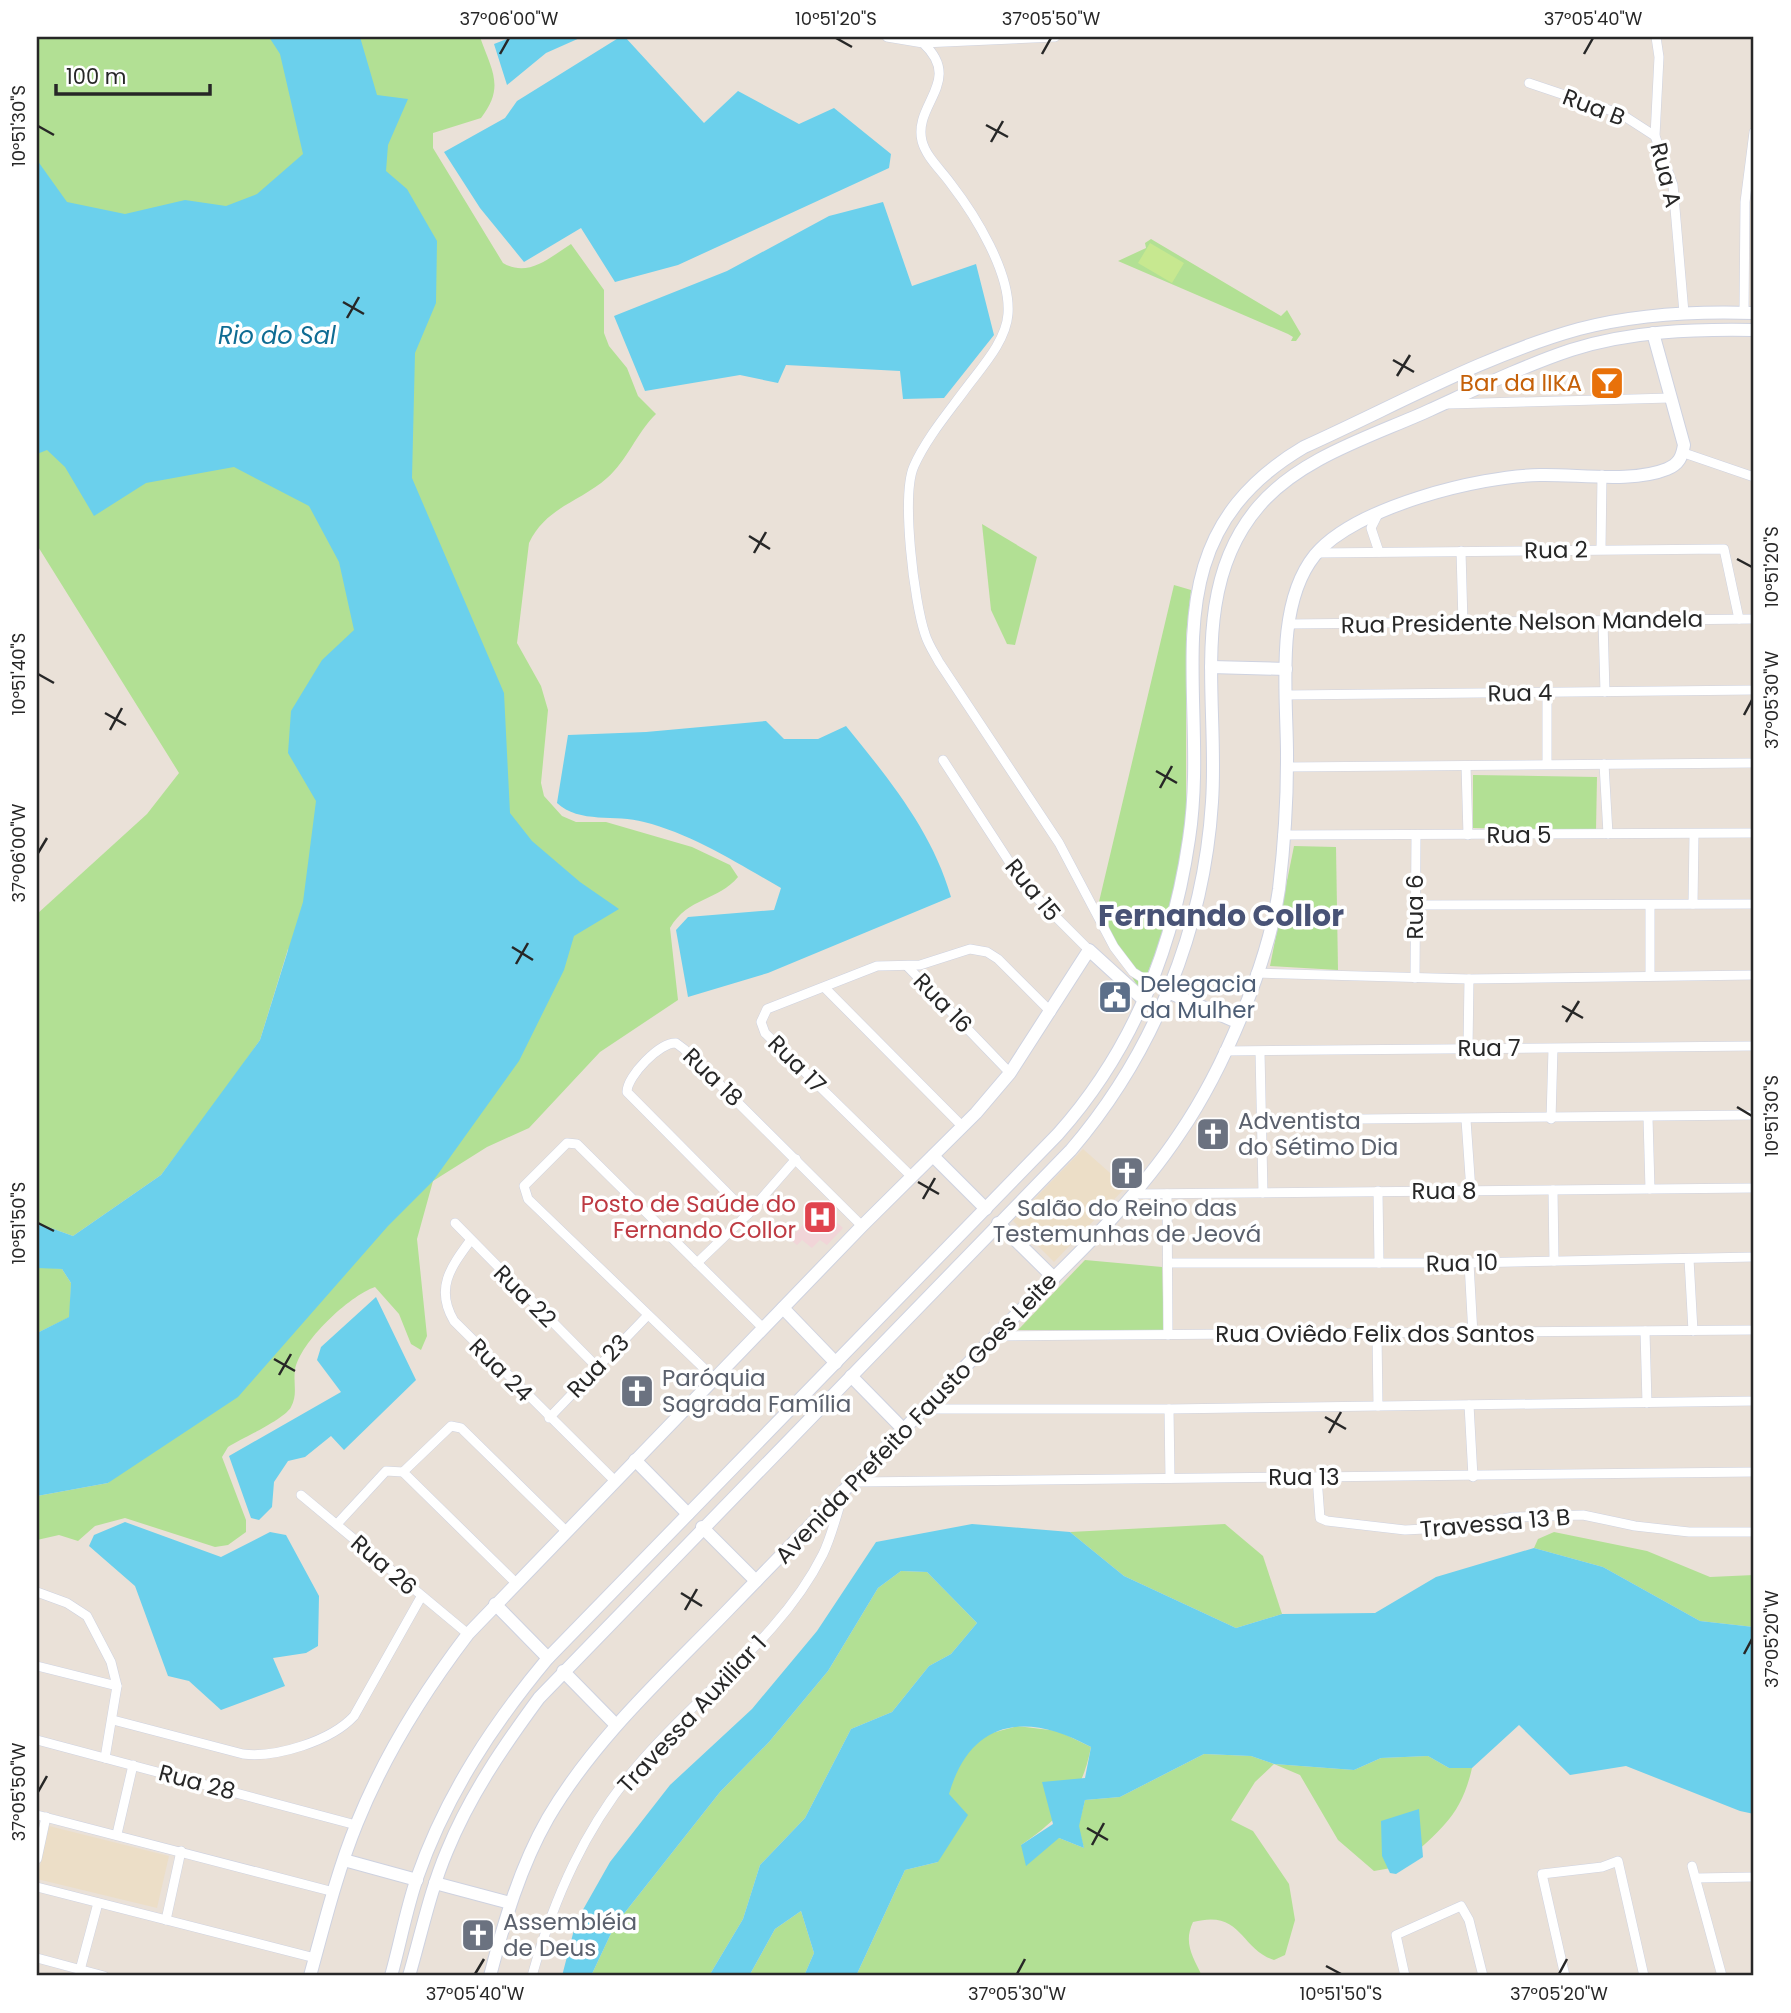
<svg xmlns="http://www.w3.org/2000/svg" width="1791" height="2013" viewBox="0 0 1791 2013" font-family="Poppins,sans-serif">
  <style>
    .education { fill: #ecdec7 }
    .medical { fill: #f1d5d8 }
    .green { fill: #b2e094 }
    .pitch { fill: #c7e890 }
    .water { fill: #6bd0ec }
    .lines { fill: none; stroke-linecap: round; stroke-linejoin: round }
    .street-casing { stroke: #ced2e0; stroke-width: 10 }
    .secondary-casing { stroke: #ced2e0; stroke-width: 14 }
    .street { stroke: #fff; stroke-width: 9 }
    .secondary { stroke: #fff; stroke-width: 12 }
    .ticks { fill: none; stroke: #272727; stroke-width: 2.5 }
    .labels { text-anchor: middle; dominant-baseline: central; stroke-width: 7; stroke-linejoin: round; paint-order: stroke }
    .street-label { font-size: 23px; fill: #272727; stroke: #fff }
    .food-label { font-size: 23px; fill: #c56008; stroke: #fff; text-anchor: end }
    .service-label { font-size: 23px; fill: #4e5e75; stroke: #fff; text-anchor: start }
    .worship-label { font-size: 23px; fill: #5b616d; stroke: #fff; text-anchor: start }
    .health-label { font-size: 23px; fill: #be3a42; stroke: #fff; text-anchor: end }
    .water-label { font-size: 24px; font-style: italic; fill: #0f6c93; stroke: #fff }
    .district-label { font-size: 30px; font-weight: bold; fill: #495376; stroke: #fff }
    .neatline { fill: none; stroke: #272727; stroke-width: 2.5 }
    .ticks-label { font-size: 18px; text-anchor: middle; fill: #272727 }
  </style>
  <rect width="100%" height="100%" fill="#eae1d8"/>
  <g class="education">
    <polygon points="1083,1149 1126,1187 1054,1262 1013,1221"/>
    <polygon points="49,1826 169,1856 157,1908 37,1879"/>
  </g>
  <polygon class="medical" points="819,1207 843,1228 827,1245 820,1240 812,1248 802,1240 797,1245 790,1239"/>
  <g class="green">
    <path d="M37,37H480C492,71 505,87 481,118L433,133V148L503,263C528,278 549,258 571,244L604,290V333L609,346L627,368L638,396L656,414C637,432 627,461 607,478C580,502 546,507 529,543L517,643L541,686L548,710L541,783L544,796L562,816L576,822H606L692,847L730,865L738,877C718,901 688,897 670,928L678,1000L600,1052L529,1128L487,1147L433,1181L417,1239L427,1336L421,1350L411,1344L399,1314L375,1287C349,1296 300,1342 295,1370C293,1384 298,1394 291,1407C285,1419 241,1439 228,1447L222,1457L246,1520V1532L228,1545L215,1547L125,1518L95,1526L78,1541L59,1535L37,1540V1496L108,1483L432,1181L288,949L260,1040L225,1090L161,1175L73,1236L37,1223V914L147,814L179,773L37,545Z"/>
    <polygon points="1151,239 1281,316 1287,310 1301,334 1296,341 1291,341 1293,337 1288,334 1118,261 1146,248 1145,243"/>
    <polygon points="982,524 1037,557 1015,645 1007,644 991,610"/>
    <polygon points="1174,585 1191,590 1186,636 1186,837 1165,929 1146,977 1138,987 1112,943 1098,906"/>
    <polygon points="1473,775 1597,777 1596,830 1473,828"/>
    <polygon points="1294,846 1336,847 1338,970 1270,966"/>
    <polygon points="1085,1260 1162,1267 1164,1330 1018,1330"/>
    <polygon points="44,1267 62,1269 71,1283 70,1317 37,1333 37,1268"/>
    <polygon points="1225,1524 1263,1556 1282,1614 1236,1628 1124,1576 1070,1532"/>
    <polygon points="1554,1532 1647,1551 1710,1577 1754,1575 1754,1627 1700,1621 1603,1567 1534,1548 1538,1539"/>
    <polygon points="901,1571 927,1572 977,1623 951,1654 929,1666 892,1712 851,1729 805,1818 760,1865 743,1919 709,1976 591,1976 615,1925 720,1792 769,1742 828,1671 878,1588"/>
    <path d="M1017,1726L1058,1731L1091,1747C1082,1794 1061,1818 1021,1845L1059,1838L1084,1848L1078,1827L1085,1800L1120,1797L1204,1754L1251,1756L1274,1764L1354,1770L1381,1758L1428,1756L1449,1768H1472C1461,1817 1440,1829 1406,1862L1397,1867L1374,1871L1338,1840L1300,1775L1274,1764L1255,1782L1231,1820L1253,1831L1289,1884L1295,1920L1285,1955L1274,1960C1239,1948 1242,1909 1193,1922C1183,1943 1193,1957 1202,1976H856L905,1870L938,1862C944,1822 944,1765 980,1739C989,1732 1006,1730 1017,1726Z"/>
    <polygon points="801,1911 814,1953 804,1976 749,1976 775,1929"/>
  </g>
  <polygon class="pitch" points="1150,243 1184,263 1172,283 1138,263"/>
  <g class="water">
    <polygon points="269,37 360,37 377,95 408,99 388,145 386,171 407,189 437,241 436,303 415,353 412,478 504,693 510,813 532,841 580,882 619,909 574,936 564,970 519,1061 433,1181 388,1226 238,1397 108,1483 37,1496 37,1333 69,1317 71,1283 62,1269 37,1268 37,1223 73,1236 161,1175 260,1040 303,902 316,801 288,753 291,711 322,660 354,630 339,562 309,506 234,467 146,483 94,516 65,467 47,450 37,454 37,160 67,202 125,214 185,200 226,206 257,194 303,154 280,54"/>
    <polygon points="512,37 582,37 546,53 507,85 494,44"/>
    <polygon points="620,37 625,37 704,123 738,91 799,124 834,108 891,154 889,168 678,265 615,282 581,228 524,262 480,208 444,152 505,118 517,101"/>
    <polygon points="883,202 912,286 976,264 994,335 944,398 903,399 900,371 786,365 778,383 740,375 645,391 614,316 727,271 829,216"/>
    <path d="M766,721L784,739H818L846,726C889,779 932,831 951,897L768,973L688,997L676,930L688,917L774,910L781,888C739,864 692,834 644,822C616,814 579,824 557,803L568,735L646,732Z"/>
    <polygon points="376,1297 416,1380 344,1450 331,1436 305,1457 288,1461 274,1482 272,1507 259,1520 251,1518 229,1456 341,1392 317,1360 321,1347"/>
    <polygon points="125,1522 221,1557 270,1532 286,1535 319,1596 318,1646 306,1653 273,1658 285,1686 221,1710 189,1681 168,1676 135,1586 89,1546 94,1535"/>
    <path d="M972,1524L1070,1532L1124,1576L1236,1628L1282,1614L1375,1613L1436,1577L1534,1548L1603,1567L1700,1621L1754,1627V1814L1740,1811L1626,1766L1570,1775L1519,1725L1472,1768H1449L1428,1756L1381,1758L1354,1770L1274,1764L1251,1756L1204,1754L1120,1797L1085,1800L1079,1826L1084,1848L1059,1838L1026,1866L1021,1845L1053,1824L1042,1782L1085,1778L1091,1747C1027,1712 971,1718 949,1794L968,1815L938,1862L905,1870L856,1976H804L814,1953L801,1911L775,1929L749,1976H709L743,1919L760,1865L805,1818L851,1729L892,1712L929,1666L951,1654L977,1623L927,1572L901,1571L878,1588L828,1671L769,1742L720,1792L615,1925L591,1976H562L576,1922L610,1862L670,1785L752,1709L817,1631L876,1542Z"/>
    <polygon points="1419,1809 1423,1857 1396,1874 1390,1873 1382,1856 1381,1821"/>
  </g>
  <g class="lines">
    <g class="street-casing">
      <g id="street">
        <path d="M887,37L923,43C964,81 913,104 922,141C926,157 942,171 951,184C975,215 1011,273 1008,314C1006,342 980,369 964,391C947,414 926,439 914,466C901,495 914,602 925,634C928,644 934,653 939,662L1059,843L1114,947L1133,972L1152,984"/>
        <polyline points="1656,37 1659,57 1655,136 1673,185 1684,313"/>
        <polyline points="923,43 1055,37"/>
        <polyline points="1529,83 1621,114 1655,136"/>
        <polyline points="1744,312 1745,202 1754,132"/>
        <polyline points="1447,404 1670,398"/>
        <polyline points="1684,453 1754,477"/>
        <polyline points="1377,516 1371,528 1379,552"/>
        <polyline points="1601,549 1602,475"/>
        <polyline points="1461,551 1463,623"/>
        <polyline points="1317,553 1724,549 1739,619"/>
        <polyline points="1603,622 1605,692"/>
        <polyline points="1289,624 1754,619"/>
        <polyline points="1547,693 1547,764"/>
        <polyline points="1287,695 1754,690"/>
        <polyline points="943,760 1025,886 1089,950"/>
        <polyline points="1604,764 1608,834"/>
        <polyline points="1466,766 1468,835"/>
        <polyline points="1287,767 1754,763"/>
        <polyline points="1283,835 1754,833"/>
        <polyline points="1693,904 1694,835"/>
        <polyline points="1415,905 1754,904"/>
        <polyline points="907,966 1010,1073"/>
        <polyline points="1256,973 1469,979 1754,975"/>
        <polyline points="1650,976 1650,905"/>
        <polyline points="1415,978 1416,835"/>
        <polyline points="825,988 963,1127"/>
        <polyline points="1468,1048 1469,979"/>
        <polyline points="1224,1051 1754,1046"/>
        <polyline points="1260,1052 1263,1193"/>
        <polyline points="1648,1118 1650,1189"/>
        <polyline points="1551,1119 1553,1049"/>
        <polyline points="1262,1120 1754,1115"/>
        <polyline points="1466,1120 1471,1191"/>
        <polyline points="911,1176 765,1033 761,1022 767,1009 877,966 920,965 970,949 987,952 998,959 1051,1012"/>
        <polyline points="1553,1190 1554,1261"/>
        <polyline points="1378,1191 1379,1263"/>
        <polyline points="1135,1194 1754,1188"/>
        <polyline points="1167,1194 1168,1335"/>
        <path d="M748,1214L627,1092C627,1076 660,1042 676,1043L684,1049L862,1226"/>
        <polyline points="455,1223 597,1367"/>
        <path d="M470,1241C450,1268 435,1289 454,1321L615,1481"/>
        <polyline points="1689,1259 1693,1331"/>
        <polyline points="697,1263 748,1214 796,1159"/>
        <polyline points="1168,1263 1469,1263 1754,1257"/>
        <polyline points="1469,1263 1473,1335"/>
        <polyline points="1645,1331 1647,1403"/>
        <polyline points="1377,1334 1378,1406"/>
        <polyline points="995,1336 1754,1330"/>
        <polyline points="714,1378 528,1199 524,1186 567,1143 577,1144 763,1328"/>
        <polyline points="1469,1405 1473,1477"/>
        <polyline points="926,1409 1169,1409 1754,1401"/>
        <polyline points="1169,1409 1170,1478"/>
        <polyline points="549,1418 648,1315"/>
        <polyline points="1317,1477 1320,1518 1327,1521 1405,1530 1464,1527 1513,1517 1583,1515 1635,1526 1689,1532 1754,1532"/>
        <polyline points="855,1482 1754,1472"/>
        <polyline points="301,1495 468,1634"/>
        <polyline points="337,1524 386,1471 403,1472"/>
        <polyline points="516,1583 403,1472 451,1426 461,1428 566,1531"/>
        <polyline points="37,1592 67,1603 87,1616 111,1662 117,1686 105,1758"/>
        <polyline points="37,1666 117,1686"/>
        <path d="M113,1720L243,1754C276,1758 331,1741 354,1716L421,1597"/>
        <polyline points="37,1740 356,1825"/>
        <polyline points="37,1815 334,1892"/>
        <polyline points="117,1834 133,1765"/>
        <polyline points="37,1859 46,1817"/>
        <polyline points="1692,1866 1722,1976"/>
        <polyline points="1697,1878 1754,1877"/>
        <polyline points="37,1887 315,1958"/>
        <polyline points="166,1920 181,1851"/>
        <polyline points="37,1958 104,1976"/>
        <polyline points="80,1970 98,1903"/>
        <path d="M532,1976C554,1898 585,1827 638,1765C698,1693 780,1640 823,1554C832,1535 837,1514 843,1494"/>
        <polyline points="1405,1976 1396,1935 1461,1906 1469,1920 1483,1976"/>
        <polyline points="1565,1976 1542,1874 1602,1867 1618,1861 1644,1976"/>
      </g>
    </g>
    <g class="secondary-casing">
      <g id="secondary">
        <polyline points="1211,667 1286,669"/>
        <polyline points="1168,992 1237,1022"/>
        <polyline points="933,1156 986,1209"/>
        <polyline points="998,1223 1054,1278"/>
        <polyline points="783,1308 836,1363"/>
        <polyline points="851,1376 904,1430"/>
        <polyline points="635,1460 688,1514"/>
        <polyline points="702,1527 756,1581"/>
        <polyline points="495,1604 548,1658"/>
        <polyline points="563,1671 616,1725"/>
        <polyline points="344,1860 417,1880"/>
        <polyline points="435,1883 510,1903"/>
        <path d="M310,1976C324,1925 337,1872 357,1823C385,1754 423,1693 468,1634L862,1226L976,1113L1010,1073L1089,950L1145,1001"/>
        <path d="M391,1976C400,1944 406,1910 417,1878C446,1795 493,1724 548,1658L1058,1134C1132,1051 1173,949 1189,839C1212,689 1141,543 1304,447C1393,407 1485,355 1579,329C1636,314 1696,311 1754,313"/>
        <path d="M409,1976C421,1935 430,1891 447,1851C470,1795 503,1747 539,1698L1071,1150C1154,1053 1204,929 1212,802C1219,703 1188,588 1259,506C1301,457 1373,436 1430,410C1476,389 1523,366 1571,350C1630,331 1693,329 1754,330"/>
        <path d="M490,1976C504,1922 520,1867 548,1818C595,1738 665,1675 728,1610C824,1511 920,1412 1017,1314C1075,1257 1135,1201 1180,1133C1223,1070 1268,965 1279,889C1284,847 1287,804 1287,762C1288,700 1273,607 1315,555C1355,507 1479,476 1540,475C1577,474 1633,483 1667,469C1679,464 1682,457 1684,445L1653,333"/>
      </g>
    </g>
    <use href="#street" class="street"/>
    <use href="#secondary" class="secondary"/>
  </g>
  <path class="ticks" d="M836,38L852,47M500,54L509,38M1042,54L1051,38M1584,54L1593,38M986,125L1008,137M38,126L54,135M991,142L1003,121M343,302L364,314M347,318L359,297M1393,360L1414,372M1397,376L1410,355M749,536L770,549M754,553L766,532M1737,559L1752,567M38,674L54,683M105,713L126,725M1744,715L1752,700M110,730L122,708M1156,771L1177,783M1160,788L1172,766M38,853L47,838M512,947L533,960M516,964L528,943M1562,1006L1583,1018M1566,1022L1579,1001M1737,1107L1752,1116M918,1182L939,1194M923,1199L935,1178M38,1223L54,1231M274,1359L295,1371M279,1375L291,1354M1325,1417L1346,1429M1329,1433L1341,1412M681,1593L702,1606M685,1610L697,1589M1744,1654L1752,1639M38,1792L47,1776M1087,1828L1108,1840M1092,1845L1104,1823M1326,1966L1341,1974M475,1974L484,1959M1017,1974L1025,1959M1559,1974L1567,1959"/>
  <defs>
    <g id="bar-square" transform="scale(1.75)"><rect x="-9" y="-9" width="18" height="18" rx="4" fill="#e8710a" stroke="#fff"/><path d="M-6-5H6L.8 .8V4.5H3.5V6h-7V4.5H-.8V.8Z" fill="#fff"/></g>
    <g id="civic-square" transform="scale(1.75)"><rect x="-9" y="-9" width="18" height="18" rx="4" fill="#5c6f8a" stroke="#fff"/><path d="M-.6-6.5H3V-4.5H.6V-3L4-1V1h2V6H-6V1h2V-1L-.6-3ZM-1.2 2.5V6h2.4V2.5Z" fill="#fff"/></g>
    <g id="church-square" transform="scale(1.75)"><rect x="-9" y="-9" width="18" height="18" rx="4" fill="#6b7280" stroke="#fff"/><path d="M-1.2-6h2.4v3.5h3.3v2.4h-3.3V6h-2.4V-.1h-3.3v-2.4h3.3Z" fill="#fff"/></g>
    <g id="hospital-square" transform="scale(1.75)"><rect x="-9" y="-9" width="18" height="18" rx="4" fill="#e0444e" stroke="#fff"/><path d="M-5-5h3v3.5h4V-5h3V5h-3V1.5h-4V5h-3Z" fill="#fff"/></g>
  </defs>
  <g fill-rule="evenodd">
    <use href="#bar-square" x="1607" y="383"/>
    <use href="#civic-square" x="1115" y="997"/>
    <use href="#church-square" x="1213" y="1134"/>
    <use href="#church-square" x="1127" y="1173"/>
    <use href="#hospital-square" x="820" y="1217"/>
    <use href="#church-square" x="637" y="1391"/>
    <use href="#church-square" x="478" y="1935"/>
  </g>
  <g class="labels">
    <g class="street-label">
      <text transform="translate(1594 107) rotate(21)">Rua B</text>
      <text transform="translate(1666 175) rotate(76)">Rua A</text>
      <text transform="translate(1556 550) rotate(-1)">Rua 2</text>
      <text transform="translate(1522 622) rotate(-1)">Rua Presidente Nelson Mandela</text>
      <text transform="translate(1520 693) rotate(-1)">Rua 4</text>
      <text x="1519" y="835">Rua 5</text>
      <text transform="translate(1033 890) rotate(51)">Rua 15</text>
      <text transform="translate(1415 907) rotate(-90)">Rua 6</text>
      <text transform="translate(943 1003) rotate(46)">Rua 16</text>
      <text x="1489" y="1048">Rua 7</text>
      <text transform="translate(797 1064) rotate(45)">Rua 17</text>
      <text transform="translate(713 1077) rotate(44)">Rua 18</text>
      <text x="1444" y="1191">Rua 8</text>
      <text transform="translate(1462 1263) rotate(-1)">Rua 10</text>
      <text transform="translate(525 1296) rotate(45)">Rua 22</text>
      <text x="1375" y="1334">Rua Oviêdo Felix dos Santos</text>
      <text transform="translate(598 1366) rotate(-46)">Rua 23</text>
      <text transform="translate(501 1370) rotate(45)">Rua 24</text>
      <text transform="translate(916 1418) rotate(-46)">Avenida Prefeito Fausto Goes Leite</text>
      <text x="1304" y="1477">Rua 13</text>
      <text transform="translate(1495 1523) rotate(-5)">Travessa 13 B</text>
      <text transform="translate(384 1565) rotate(41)">Rua 26</text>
      <text transform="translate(692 1714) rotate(-47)">Travessa Auxiliar 1</text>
      <text transform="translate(197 1782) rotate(15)">Rua 28</text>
    </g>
    <g class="food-label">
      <text x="1582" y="383">Bar da lIKA</text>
    </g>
    <g class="service-label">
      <text x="1140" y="984">Delegacia<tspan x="1140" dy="26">da Mulher</tspan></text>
    </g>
    <g class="worship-label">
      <text x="1238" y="1121">Adventista<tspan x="1238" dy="26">do Sétimo Dia</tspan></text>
      <text x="1127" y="1208" text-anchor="middle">Salão do Reino das<tspan x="1127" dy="26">Testemunhas de Jeová</tspan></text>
      <text x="662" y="1378">Paróquia<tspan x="662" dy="26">Sagrada Família</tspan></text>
      <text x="503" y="1922">Assembléia<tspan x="503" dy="26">de Deus</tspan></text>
    </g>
    <g class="health-label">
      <text x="796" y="1204">Posto de Saúde do<tspan x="796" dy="26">Fernando Collor</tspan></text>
    </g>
    <g class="water-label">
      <text x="277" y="335">Rio do Sal</text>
    </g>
    <g class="district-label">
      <text x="1221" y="915">Fernando Collor</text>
    </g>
  </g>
  <rect width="1791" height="2013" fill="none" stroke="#ffffff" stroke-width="77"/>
  <path d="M56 84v10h154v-10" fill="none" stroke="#272727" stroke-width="3.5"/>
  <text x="66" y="84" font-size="21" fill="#272727" stroke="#ffffff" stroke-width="5" paint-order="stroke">100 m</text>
  <rect x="38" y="38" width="1714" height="1936" class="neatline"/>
  <g class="ticks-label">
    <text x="509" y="25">37°06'00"W</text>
    <text x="836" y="25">10°51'20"S</text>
    <text x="1051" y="25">37°05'50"W</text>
    <text x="1593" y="25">37°05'40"W</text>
    <text transform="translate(19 126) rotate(-90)" y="6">10°51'30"S</text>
    <text transform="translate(1772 567) rotate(-90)" y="6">10°51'20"S</text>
    <text transform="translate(19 674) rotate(-90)" y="6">10°51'40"S</text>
    <text transform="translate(1772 700) rotate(-90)" y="6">37°05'30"W</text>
    <text transform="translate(19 853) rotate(-90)" y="6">37°06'00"W</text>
    <text transform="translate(1772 1116) rotate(-90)" y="6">10°51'30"S</text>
    <text transform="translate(19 1223) rotate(-90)" y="6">10°51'50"S</text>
    <text transform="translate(1772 1639) rotate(-90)" y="6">37°05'20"W</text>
    <text transform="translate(19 1792) rotate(-90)" y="6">37°05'50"W</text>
    <text x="475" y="2000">37°05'40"W</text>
    <text x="1017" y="2000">37°05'30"W</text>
    <text x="1341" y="2000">10°51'50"S</text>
    <text x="1559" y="2000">37°05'20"W</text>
  </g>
</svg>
